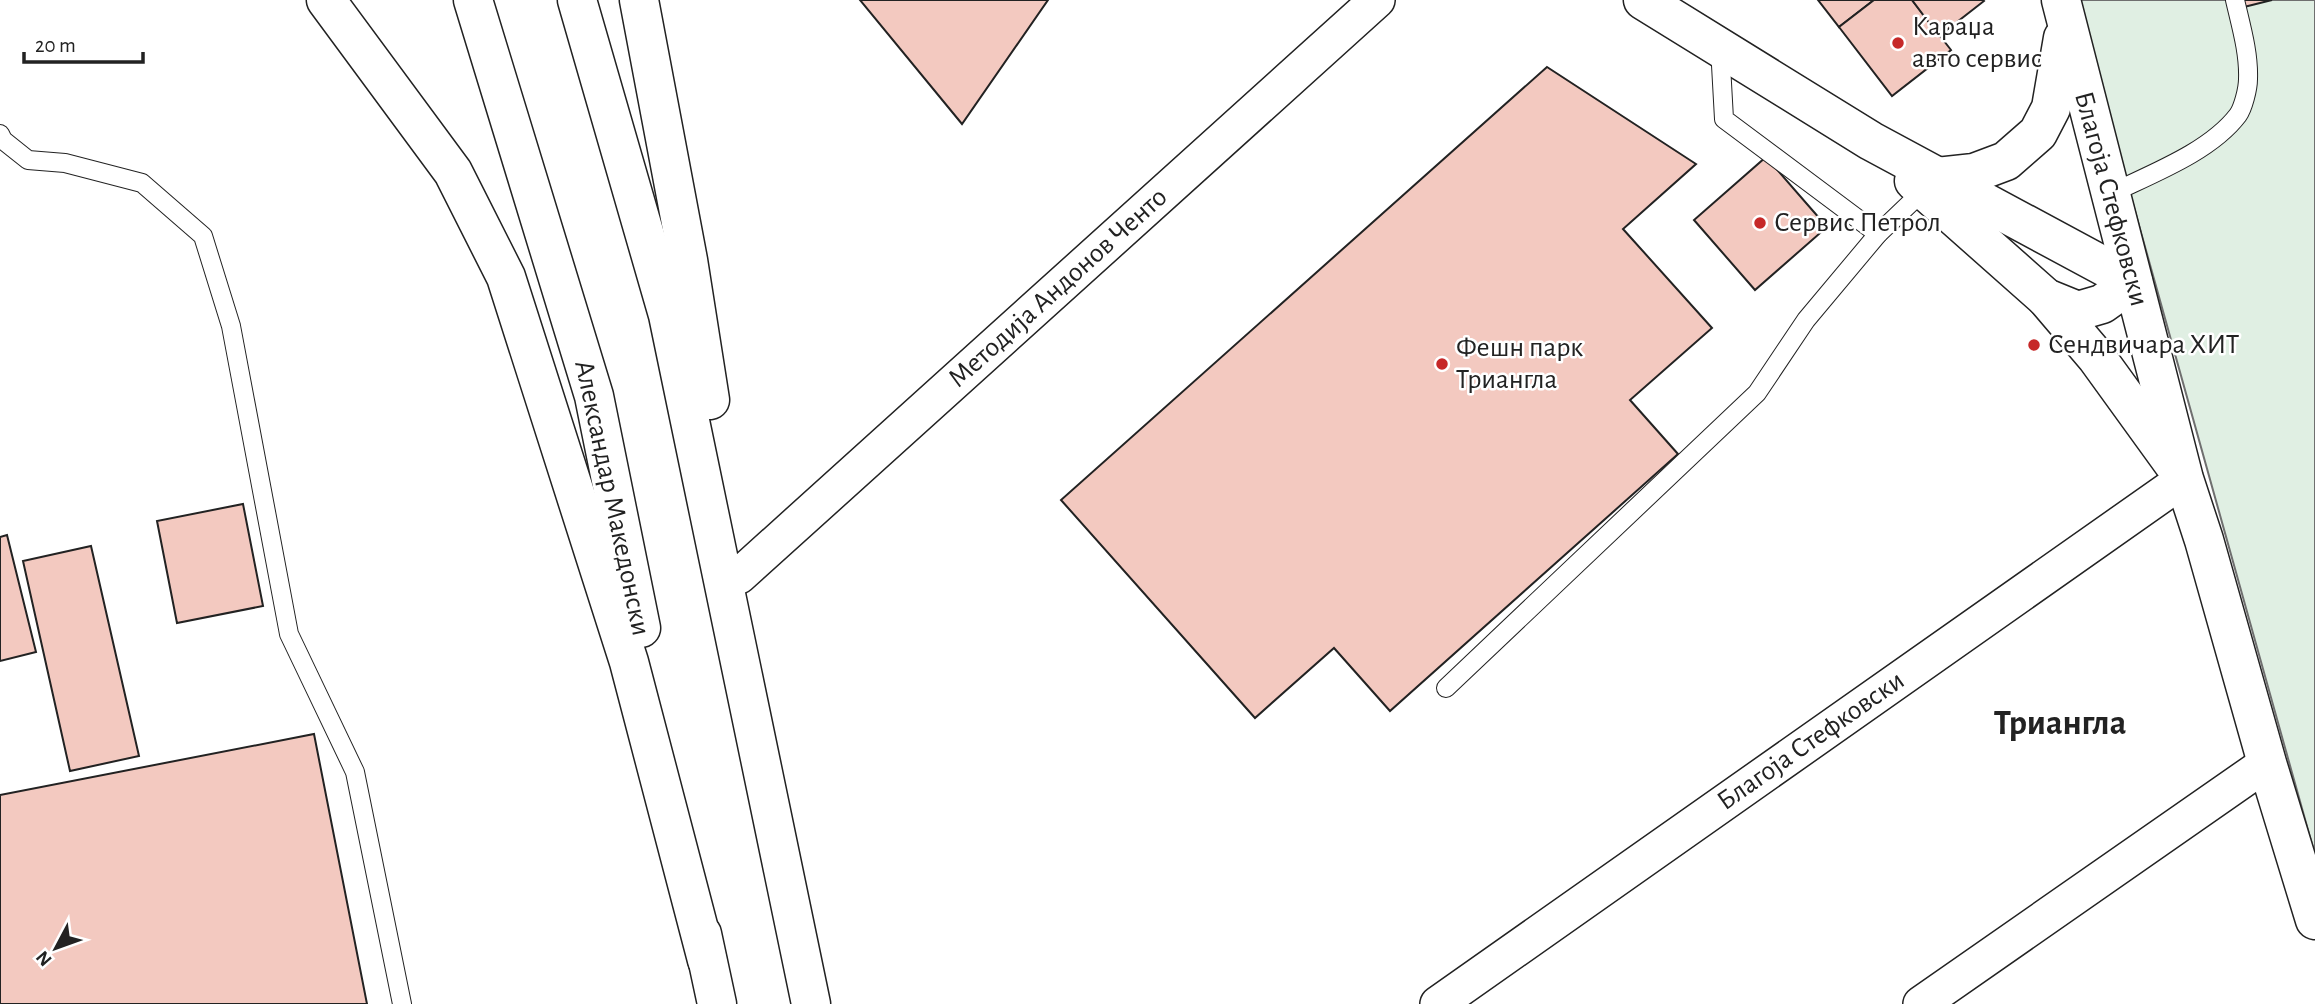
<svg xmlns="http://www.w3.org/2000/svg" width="2315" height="1004" viewBox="0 0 2315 1004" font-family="'Alegreya Sans',sans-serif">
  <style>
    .green { fill: #e0efe3; stroke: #6f6f6f; stroke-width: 2 }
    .building { fill: #f3c9c0; stroke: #222; stroke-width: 2 }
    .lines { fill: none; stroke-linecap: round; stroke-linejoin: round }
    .lane-casing { stroke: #222; stroke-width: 20 }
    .street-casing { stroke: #222; stroke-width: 38 }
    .secondary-casing { stroke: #222; stroke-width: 41 }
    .lane { stroke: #fff; stroke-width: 18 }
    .street { stroke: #fff; stroke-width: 35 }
    .secondary { stroke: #fff; stroke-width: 38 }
    .poi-dot { fill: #c62828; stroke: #fff; stroke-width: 2.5 }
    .labels { text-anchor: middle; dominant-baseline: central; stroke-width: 5; stroke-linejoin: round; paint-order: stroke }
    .poi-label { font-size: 28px; fill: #222; stroke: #fff; text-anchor: start }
    .street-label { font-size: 28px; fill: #222; stroke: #fff }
    .district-label { font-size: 35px; font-weight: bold; fill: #222; stroke: #fff }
  </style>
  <rect width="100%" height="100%" fill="#fff"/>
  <polygon class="green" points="2076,0 2315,0 2315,855"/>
  <g class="building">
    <polygon points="860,0 1048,0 962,124"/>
    <polygon points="1818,0 1874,0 1839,27"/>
    <polygon points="1874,0 1912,0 1951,50 1892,96 1839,27"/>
    <polygon points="1912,0 1983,0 1984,1 1939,36"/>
    <polygon points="2243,0 2272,0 2244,7"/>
    <polygon points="1547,67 1696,164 1623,229 1712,328 1630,400 1678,454 1390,711 1334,648 1255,718 1061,500"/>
    <polygon points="1766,157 1827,227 1755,290 1694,220"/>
    <polygon points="243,504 263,606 177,623 157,521"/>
    <polygon points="7,535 36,652 0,661 0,537"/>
    <polygon points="91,546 139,756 70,771 23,561"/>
    <polygon points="314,734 367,1004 0,1004 0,795"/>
  </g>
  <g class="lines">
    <g class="lane-casing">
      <g id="lane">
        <polyline points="1720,47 1724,119 1878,234"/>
        <polyline points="0,134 3,140 28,160 65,163 142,183 203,236 231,326 289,634 355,772 402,1004"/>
        <path d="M2110,194C2151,174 2210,152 2238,115C2243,108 2248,89 2248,79C2249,53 2241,26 2235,0"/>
        <polyline points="1446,688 1757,393 1806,320 1878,234 1924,190"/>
      </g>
    </g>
    <g class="street-casing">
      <g id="street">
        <polyline points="739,576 1377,0"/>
        <polyline points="1438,1004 2184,479"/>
        <polyline points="1921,1004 2267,763"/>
      </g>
    </g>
    <g class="secondary-casing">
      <g id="secondary">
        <polyline points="326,0 453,172 506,277 629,662 707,960"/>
        <polyline points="473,0 594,396 641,628"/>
        <polyline points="577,0 668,315 811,1004"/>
        <polyline points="639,0 688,260 710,400"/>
        <polyline points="1643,0 1871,141 2133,282"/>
        <polyline points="2061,0 2184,479 2204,540 2267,763 2315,920"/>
        <polyline points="1937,177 1974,173 2006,161 2038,133 2051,108 2063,38"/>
        <polyline points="1914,181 2046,298 2078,311 2102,304 2133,282"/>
        <polyline points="2046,298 2097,358 2173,463"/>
        <polyline points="702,934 717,1004"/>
      </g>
    </g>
    <use href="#lane" class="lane"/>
    <use href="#street" class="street"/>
    <use href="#secondary" class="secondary"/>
  </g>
  <g class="poi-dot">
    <circle cx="1898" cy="43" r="7"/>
    <circle cx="1760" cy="223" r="7"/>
    <circle cx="2034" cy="345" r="7"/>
    <circle cx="1442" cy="364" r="7"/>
  </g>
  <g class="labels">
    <g class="poi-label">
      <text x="1912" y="27">Караџа<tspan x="1912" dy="32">авто сервис</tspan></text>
      <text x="1774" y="223">Сервис Петрол</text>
      <text x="2048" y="345">Сендвичара ХИТ</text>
      <text x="1456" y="348">Фешн парк<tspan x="1456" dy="32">Триангла</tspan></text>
    </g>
    <g class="street-label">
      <text transform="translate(2111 199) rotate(75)">Благоја Стефковски</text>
      <text transform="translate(1058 288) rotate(-42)">Методија Андонов Ченто</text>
      <text transform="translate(612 498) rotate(78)">Александар Македонски</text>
      <text transform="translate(1811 741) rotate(-35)">Благоја Стефковски</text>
    </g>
    <g class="district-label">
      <text x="2060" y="723">Триангла</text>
    </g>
  </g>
  <g transform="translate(56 948) rotate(229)" stroke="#ffffff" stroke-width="5" paint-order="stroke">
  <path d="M0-5L12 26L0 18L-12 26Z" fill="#222222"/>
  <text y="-10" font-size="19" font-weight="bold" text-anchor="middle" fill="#222222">N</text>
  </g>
  <path d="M24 52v10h119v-10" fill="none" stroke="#222222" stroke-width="3.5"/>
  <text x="35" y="52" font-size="21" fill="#222222" stroke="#ffffff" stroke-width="5" paint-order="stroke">20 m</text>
</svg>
